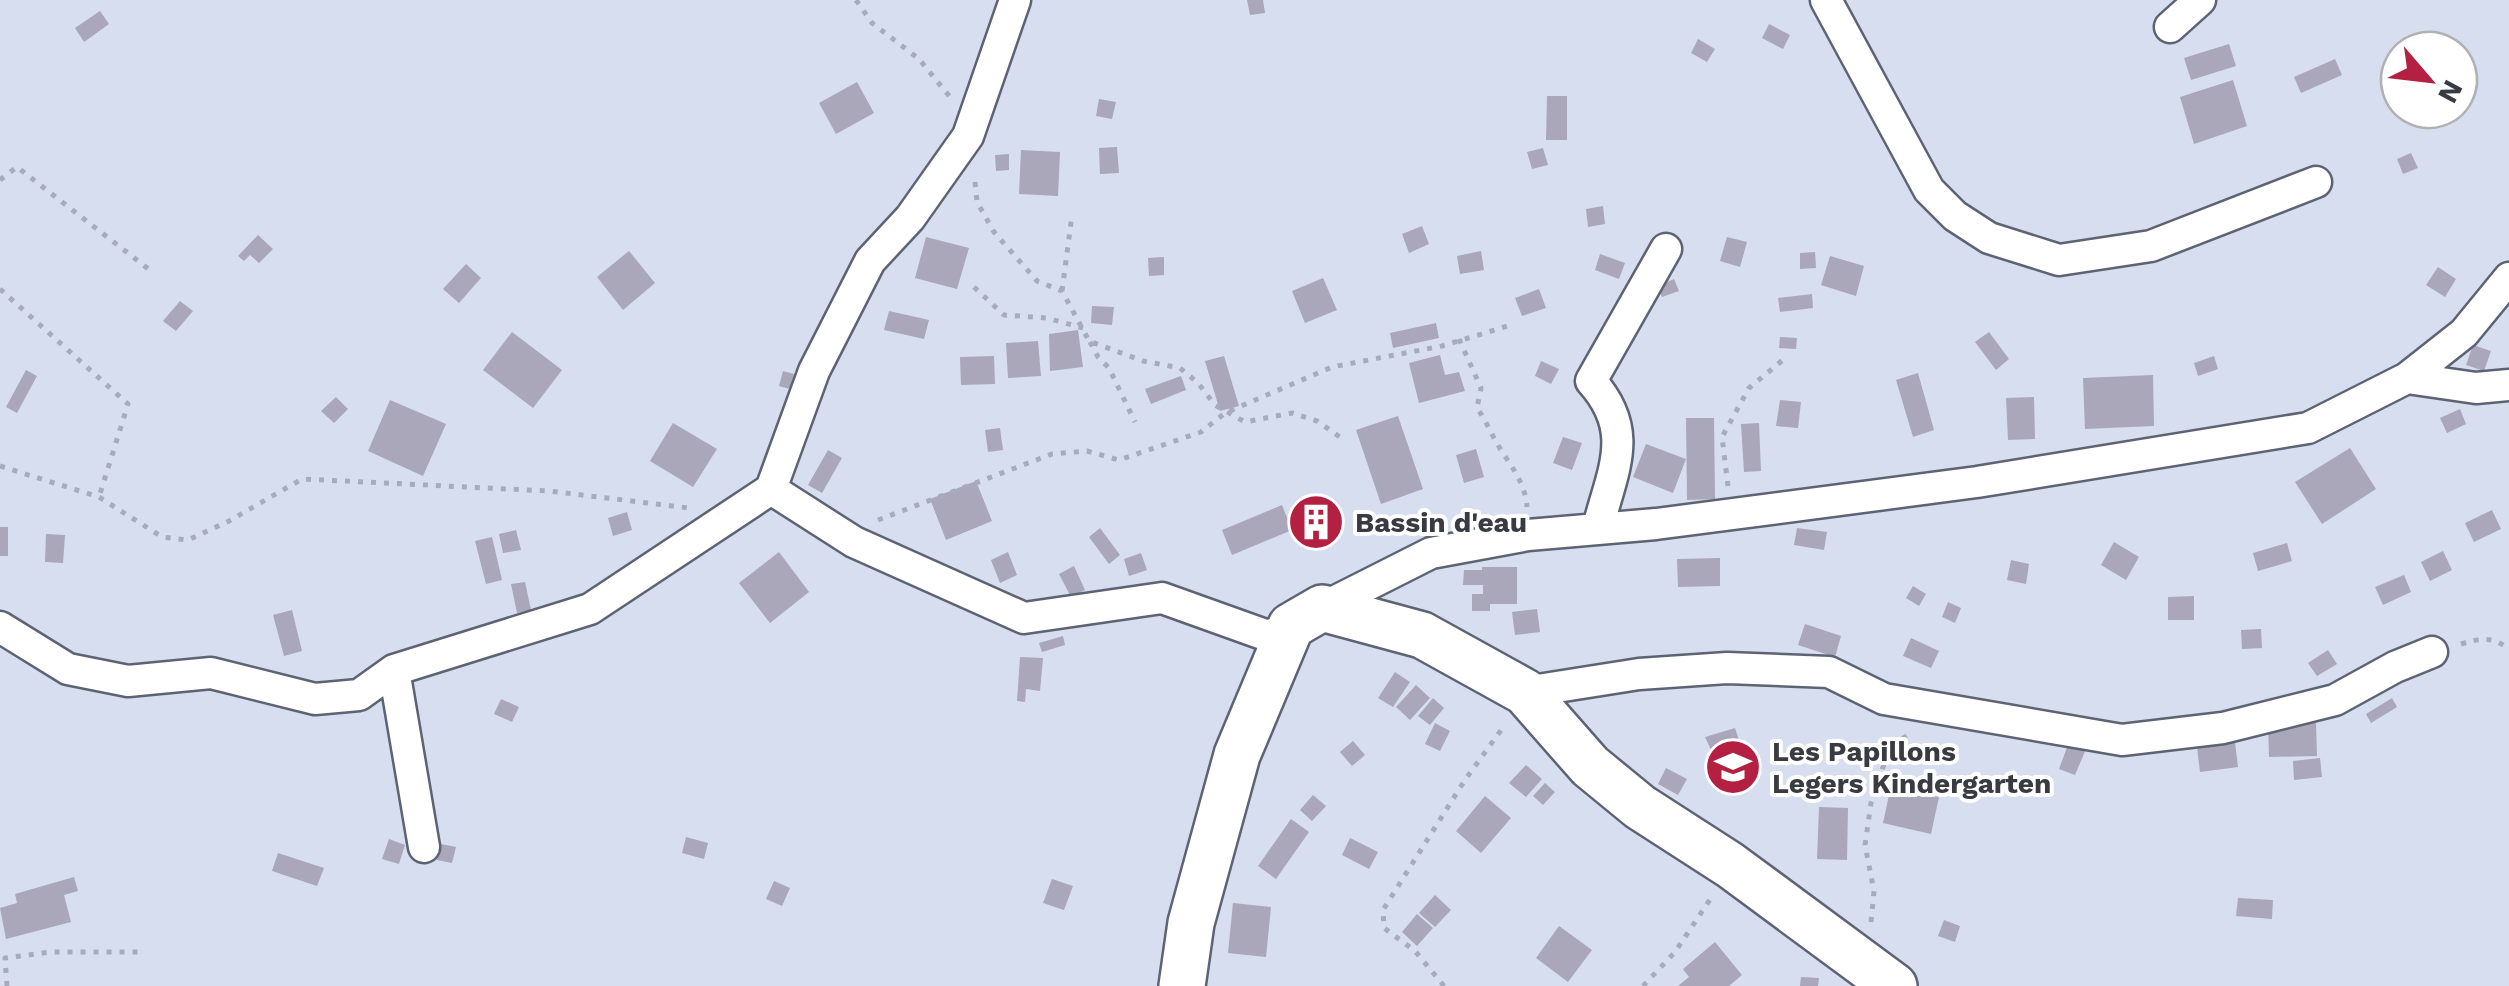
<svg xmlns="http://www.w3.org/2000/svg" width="2509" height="986" viewBox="0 0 2509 986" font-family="'Work Sans',sans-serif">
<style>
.building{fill:#a9a7b9}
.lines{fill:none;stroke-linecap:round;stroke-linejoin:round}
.street-casing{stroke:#5d6373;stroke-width:35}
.secondary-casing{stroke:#5d6373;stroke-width:50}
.path{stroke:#a6acbb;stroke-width:5;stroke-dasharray:5 8;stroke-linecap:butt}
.street{stroke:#fff;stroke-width:30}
.secondary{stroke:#fff;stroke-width:45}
.labels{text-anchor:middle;stroke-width:8;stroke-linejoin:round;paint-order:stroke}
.poi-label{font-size:28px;font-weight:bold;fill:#383b42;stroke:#fff;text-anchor:start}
</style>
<rect width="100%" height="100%" fill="#d7def0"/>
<!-- building -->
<path class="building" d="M1247,0H1263L1265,13L1250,15Z
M100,11L109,24L84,42L75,28Z
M1769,24L1790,35L1783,49L1762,38Z
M1698,39L1715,49L1707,62L1691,53Z
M2229,44L2236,66L2191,80L2184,58Z
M2335,59L2342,75L2301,93L2294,77Z
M2233,80L2247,126L2194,144L2180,97Z
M857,82L874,113L836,134L819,103Z
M1547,96H1567V140H1546Z
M1099,99L1116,102L1112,119L1096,116Z
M1117,147L1119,173L1100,174L1099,148Z
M1543,148L1548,165L1532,169L1527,152Z
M1021,150L1060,152L1058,196L1019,194Z
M2411,153L2418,168L2403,174L2397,159Z
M1009,154V170L996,171L995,155Z
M1603,206L1605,224L1588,227L1586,209Z
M1422,226L1429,244L1409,253L1402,234Z
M258,235L273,249L259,263L250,255L244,261L238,256Z
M926,237L969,248L957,289L915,278Z
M1727,237L1747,242L1740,267L1720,261Z
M629,251L655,283L623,310L597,277Z
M1481,251L1484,270L1460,274L1457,256Z
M1815,252L1816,268L1800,269V253Z
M1600,254L1625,263L1619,279L1595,270Z
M1830,256L1864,266L1856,296L1821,285Z
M1164,257V275L1149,276L1148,258Z
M466,264L481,278L459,303L443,289Z
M2438,267L2456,279L2445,297L2426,285Z
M1323,278L1337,310L1305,323L1292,291Z
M1674,279L1679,291L1662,297L1658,286Z
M1539,289L1546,308L1522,316L1515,298Z
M1812,294L1813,308L1780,312L1778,298Z
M180,301L193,311L176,331L163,321Z
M1092,306L1114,307L1112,325L1091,323Z
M889,311L929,320L924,339L884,330Z
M1436,323L1439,338L1393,348L1390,333Z
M1078,330L1083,367L1050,371L1049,334Z
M512,332L562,370L533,408L483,370Z
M1989,332L2009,359L1996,370L1975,342Z
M1780,337L1797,338L1796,349L1779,348Z
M1038,341L1041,376L1008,378L1006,343Z
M2473,345L2491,351L2484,371L2466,365Z
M1440,355L1445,375L1459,372L1465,391L1419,403L1409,363Z
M994,356L995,384L961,385L960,357Z
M1224,356L1239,406L1220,411L1205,361Z
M2214,356L2218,369L2198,376L2194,363Z
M1541,361L1559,369L1551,384L1535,376Z
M26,370L37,376L17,413L6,407Z
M783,371L794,374L790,389L779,386Z
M1918,373L1934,430L1913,437L1896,380Z
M2153,375L2154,426L2085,429L2083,378Z
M1181,376L1186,390L1151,404L1145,389Z
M336,397L348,409L334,423L321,411Z
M2034,397L2035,439L2008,440L2006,398Z
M390,400L446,424L423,476L368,451Z
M1780,400L1801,402L1798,428L1776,426Z
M2460,409L2466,424L2447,433L2440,418Z
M1398,416L1423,489L1381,504L1356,430Z
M1686,418H1714L1715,499L1687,500Z
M673,423L717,449L693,487L650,461Z
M1759,423L1761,471L1744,472L1741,424Z
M1000,428L1003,450L988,452L985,430Z
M1563,437L1582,443L1572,470L1553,463Z
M1646,444L1686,459L1673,493L1633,477Z
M2350,448L2376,489L2322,524L2295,482Z
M1476,449L1484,477L1464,483L1456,455Z
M828,450L842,458L822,493L808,485Z
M976,481L992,521L946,540L930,499Z
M1282,505L1292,530L1232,555L1222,530Z
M2492,510L2501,529L2474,542L2465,523Z
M627,512L632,530L613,536L608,518Z
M1320,514L1323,528L1312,530L1309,516Z
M0,527H8V556H0Z
M1100,528L1120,555L1109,564L1089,537Z
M1797,528L1827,532L1824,550L1794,545Z
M516,530L521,550L503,553L499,534Z
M46,534L65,535L63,563L45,562Z
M492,537L502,580L486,584L475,541Z
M2114,542L2139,557L2126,580L2101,565Z
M2287,543L2292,561L2258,571L2253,553Z
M2443,551L2452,570L2430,581L2421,562Z
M779,552L809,592L770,623L739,583Z
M1008,552L1017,575L1000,583L991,560Z
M1141,553L1147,570L1129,576L1124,559Z
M1720,558V586L1678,587L1677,559Z
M2011,560L2029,564L2026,584L2007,580Z
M1074,566L1085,590L1071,597L1059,574Z
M1482,567H1517V604H1490V611H1472V594H1483V585H1463L1464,570H1482Z
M2404,575L2411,592L2383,605L2375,587Z
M525,582L531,610L517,613L511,584Z
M1913,586L1926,594L1919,606L1906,598Z
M2194,596V620H2168V597Z
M1948,602L1961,608L1955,623L1942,617Z
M1537,609L1540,632L1515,635L1512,612Z
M292,610L302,651L284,656L273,615Z
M1805,624L1841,636L1835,657L1798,645Z
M2261,629L2262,648L2242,649L2241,630Z
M1063,636L1065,645L1042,652L1039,643Z
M1911,638L1939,651L1931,668L1903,656Z
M2328,650L2337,664L2317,676L2308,663Z
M1020,657L1043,658L1040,691L1026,689L1025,702L1017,701Z
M1395,672L1410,682L1393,707L1378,698Z
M1416,685L1430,698L1410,720L1396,707Z
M1433,698L1444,708L1430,725L1418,716Z
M2392,698L2397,707L2371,723L2366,714Z
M501,699L519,707L512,722L494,714Z
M2316,721L2317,756L2269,757L2268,723Z
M1435,723L1450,731L1440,751L1425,744Z
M1735,728L1741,746L1713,754L1705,737Z
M1353,741L1365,755L1352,766L1340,752Z
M2069,742L2086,749L2075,775L2059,769Z
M2235,742L2238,767L2200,772L2197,747Z
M1741,755L1745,773L1723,778L1718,761Z
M2320,758L2322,777L2294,780L2293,761Z
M1526,765L1542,779L1526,797L1509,783Z
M1666,768L1687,779L1678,795L1658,784Z
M1545,783L1555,792L1543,805L1533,796Z
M1891,786L1939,797L1931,834L1883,823Z
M1313,795L1326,806L1312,821L1300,810Z
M1485,796L1511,818L1481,853L1456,831Z
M1819,807L1848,808L1847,860L1817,859Z
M1291,819L1309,832L1276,879L1258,866Z
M686,837L708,843L704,859L682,853Z
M1350,838L1378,852L1369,869L1342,855Z
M389,839L405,845L399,864L382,859Z
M441,844L456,847L452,863L437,860Z
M278,853L324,868L317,886L272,871Z
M74,877L78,891L64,895L71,922L6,939L0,908L17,903L15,894Z
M1052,879L1073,886L1064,910L1043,903Z
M774,881L790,888L782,906L766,899Z
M1435,895L1451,910L1435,927L1419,913Z
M2238,898L2273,900L2272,919L2236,916Z
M1233,903L1271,907L1266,957L1228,953Z
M1417,914L1433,928L1417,946L1402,932Z
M1944,920L1960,926L1955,942L1938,936Z
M1559,926L1592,950L1568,982L1536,958Z
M1715,942L1742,975L1729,986H1678L1689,977L1683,969Z
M1801,977L1819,978L1818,986H1800Z"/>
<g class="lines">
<!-- street casing -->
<g class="street-casing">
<path id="street" d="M1826,0L1929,190L1955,216L1989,238L2059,260L2151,246L2316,182
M2170,27L2200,0
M2407,378L2476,388L2509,385
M771,489L814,371L870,261L910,218L968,136L1015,0
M1598,527C1613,469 1636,431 1591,381L1666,249
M1322,608L1431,553L1528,535L1656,524L1977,482L2308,428L2407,378L2464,333L2509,278
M0,627L68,669L128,681L211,673L315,699L359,695L394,670L590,609L771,489L854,542L1024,618L1162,598L1268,636L1291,626
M394,670L424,847
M1525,692L1639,674L1727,668L1829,672L1884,699L2122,740L2223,728L2335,700L2395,667L2432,652"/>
</g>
<!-- secondary casing -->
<g class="secondary-casing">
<path id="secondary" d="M1182,986L1191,923L1237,755L1291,626L1322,608L1422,635L1525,692L1590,766L1640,807L1730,865L1894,986"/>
</g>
<!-- path -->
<path class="path" d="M856,0L872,23L919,59L950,97
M0,180L17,167L151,271
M975,182L977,202L994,232L1037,281L1062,291L1089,341L1143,361L1180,368L1198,383L1215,405L1245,422L1292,413L1317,421L1344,440
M974,287L1004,315L1047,318L1083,328
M0,289L128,404L99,497
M1062,291L1072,215
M1459,339L1481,388L1477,408C1487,422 1492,436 1501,450C1513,469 1525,483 1527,507
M1090,342L1098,357L1109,368L1135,422
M0,466L99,497L162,537L188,540L229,521L302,479L549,491L689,508
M1728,486L1722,437L1749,388L1784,359
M878,520L1052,454L1087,451L1119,460L1201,432L1225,413L1332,367L1442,346L1511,325
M2461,644C2481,638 2492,636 2509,649
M1871,922L1874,891L1865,845L1871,803L1890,746L1910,734
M7,986L5,958L51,952H143
M1444,986L1415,951L1384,928L1383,910L1465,780L1504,726
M1643,986L1675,952L1711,898"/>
<!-- street -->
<use href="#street" class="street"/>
<!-- secondary -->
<use href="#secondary" class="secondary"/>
</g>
<!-- icons -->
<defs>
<g id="building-disc" transform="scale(2.875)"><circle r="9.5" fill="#b32041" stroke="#fff"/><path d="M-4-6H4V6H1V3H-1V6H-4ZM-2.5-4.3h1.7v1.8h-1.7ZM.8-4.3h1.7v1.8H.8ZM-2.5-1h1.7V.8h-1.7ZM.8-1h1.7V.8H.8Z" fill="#fff"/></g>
<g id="school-disc" transform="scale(2.875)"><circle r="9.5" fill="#b32041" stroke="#fff"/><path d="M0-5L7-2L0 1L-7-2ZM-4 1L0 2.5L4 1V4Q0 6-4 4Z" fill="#fff"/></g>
</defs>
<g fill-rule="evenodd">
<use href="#building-disc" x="1316" y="522"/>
<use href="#school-disc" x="1733" y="767"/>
</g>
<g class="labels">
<!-- poi labels -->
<g class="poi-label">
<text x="1355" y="532">Bassin d'eau</text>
<text x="1772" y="761">Les Papillons<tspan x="1772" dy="32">Legers Kindergarten</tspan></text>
</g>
</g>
<!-- north arrow -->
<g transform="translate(2429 80) rotate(118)"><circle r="48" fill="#ffffff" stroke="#afb1b3" stroke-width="2.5"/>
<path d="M0-8L18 38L0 25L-18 38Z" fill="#b32041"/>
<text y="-15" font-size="28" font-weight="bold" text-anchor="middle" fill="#383b42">N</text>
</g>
</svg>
